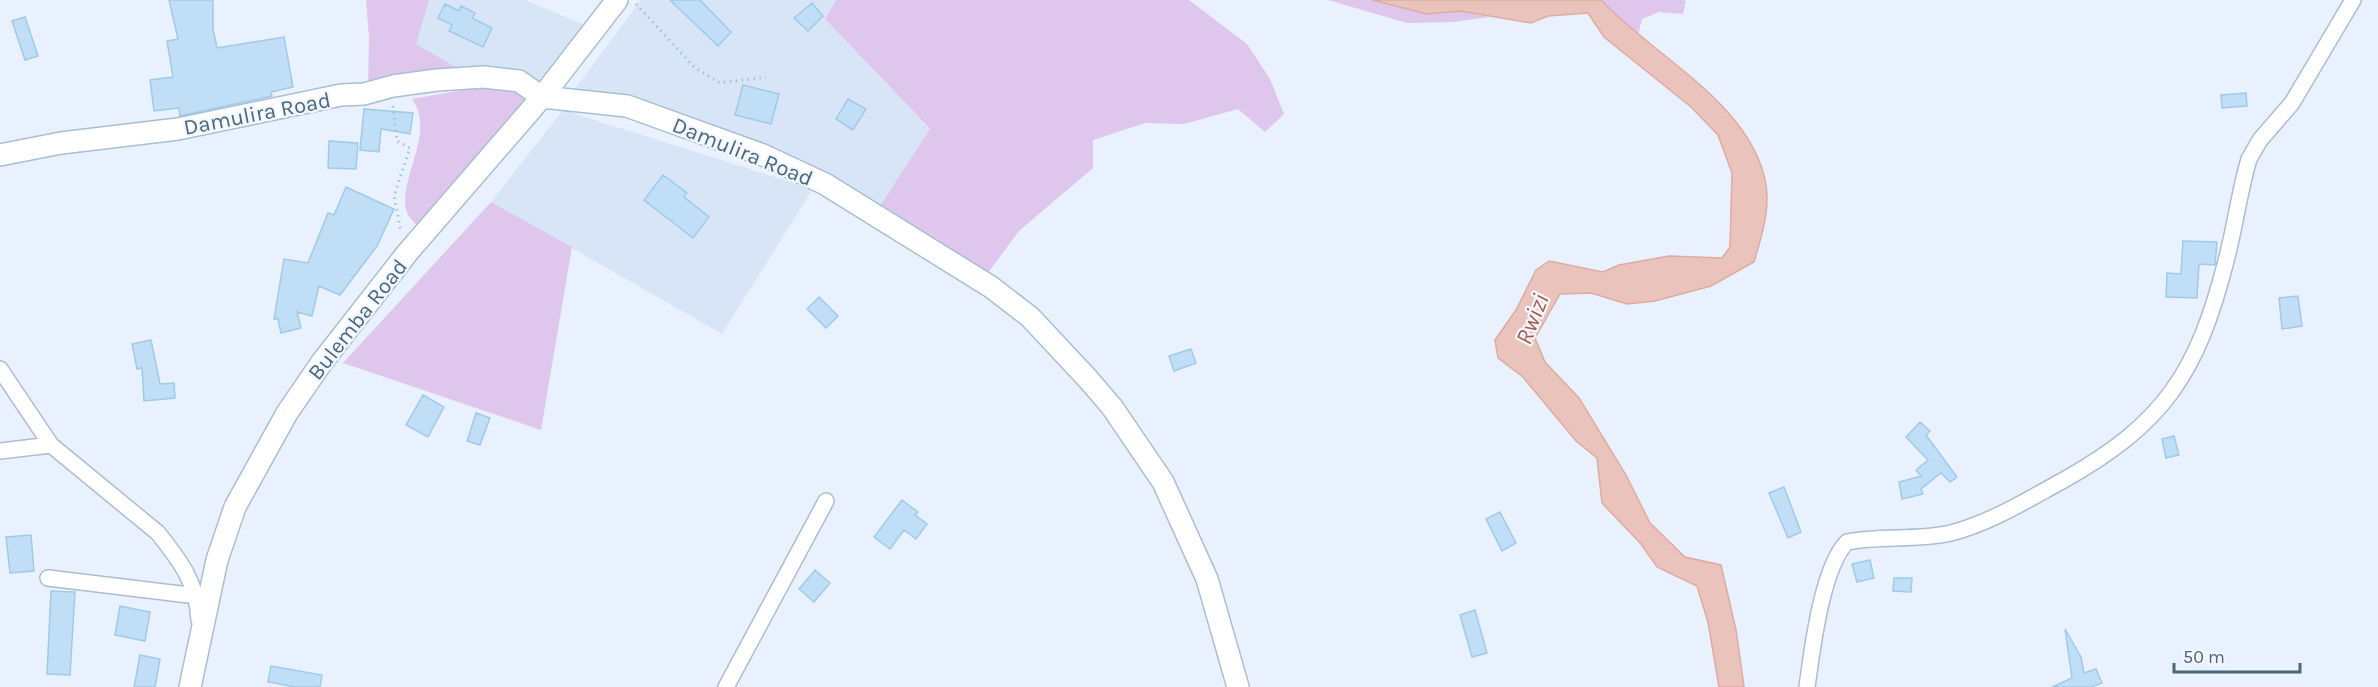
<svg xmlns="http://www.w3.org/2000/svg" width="2378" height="687" viewBox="0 0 2378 687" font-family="Karla,sans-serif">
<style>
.residential{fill:#d8e5f6}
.green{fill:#dfc6ed}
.water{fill:#eac4bc;stroke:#dcaca1;stroke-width:1.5}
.building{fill:#c0def5;stroke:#9fcae9;stroke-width:1.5}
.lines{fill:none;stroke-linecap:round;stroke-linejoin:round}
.street-casing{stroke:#abbecf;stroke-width:18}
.secondary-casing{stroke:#a8bfd2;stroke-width:24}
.path{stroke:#a2c3db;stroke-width:3;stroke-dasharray:1.5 4.5;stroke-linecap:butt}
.street{stroke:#fff;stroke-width:15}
.secondary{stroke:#fff;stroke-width:21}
.labels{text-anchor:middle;stroke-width:4.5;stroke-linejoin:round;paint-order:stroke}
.street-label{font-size:22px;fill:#4a687b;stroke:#f2f6ff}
.water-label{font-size:24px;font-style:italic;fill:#a65d4b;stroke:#f2f6ff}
</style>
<rect width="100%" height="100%" fill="#eaf1fe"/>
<!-- residential -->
<path class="residential" d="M429,0H525L590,27L543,83L466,73L415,44Z
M641,0H836L825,19L930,130L876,212L810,171L574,90Z
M563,110L794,183L811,192L722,334L491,202Z"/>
<!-- green -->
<path class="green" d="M366,0H429L416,44L466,73L368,88L369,38Z
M836,0H1189L1247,44L1270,79L1284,114L1265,132L1238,109L1184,124L1145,123L1093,140V168L1019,231L985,277L876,212L930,129L825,19Z
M1328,0H1372L1427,14L1460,11L1489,17L1454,22L1407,23Z
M1601,0H1684L1686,1L1683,14L1659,12L1642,19L1638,35Z
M474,88L512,91L535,100L427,234C421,228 410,220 407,213C396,182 437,133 412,99Z
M491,202L572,247L541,430L343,363Z"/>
<!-- water -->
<path class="water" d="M1372,0H1601C1653,56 1753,104 1766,185C1770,210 1761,239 1754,262L1711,286L1655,301L1627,304L1591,293L1560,294L1535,338L1545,362L1579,398L1626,475L1650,523L1685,557L1721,565L1736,630L1744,687H1719L1708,622L1697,586L1657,567L1641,544L1602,503L1597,458L1576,441L1523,377L1498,358L1495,340L1516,310L1536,270L1549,261L1603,272L1619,265L1669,256L1722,258L1730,247L1732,173L1718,135L1691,107L1604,37L1588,13L1548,16L1531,23L1460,11L1427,14Z"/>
<!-- building -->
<path class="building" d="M169,0H213V29L217,48L284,37L293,87L271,92L272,96L180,116L179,108L154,111L150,80L173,77L167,41L178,39Z
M670,0H700L731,32L718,46Z
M812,3L823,16L808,31L794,18Z
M445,4L459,11L461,6L475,13L472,18L492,28L483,47L449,31L452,25L438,18Z
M25,17L38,56L25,60L12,21Z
M743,85L779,94L771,124L735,115Z
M2246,93L2247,106L2222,108L2221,95Z
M848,99L866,109L853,130L836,119Z
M364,109L413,113L410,134L381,129L379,152L360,150Z
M329,141L358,143L356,169L328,168Z
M663,175L687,193L684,197L709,217L693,238L644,200Z
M346,187L394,209L377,246L340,295L319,286L312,316L297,312L301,328L281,333L278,319H274L284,259L308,263L328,213L334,215Z
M2183,241L2217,242L2215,265L2199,264L2197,298L2166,297L2167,273L2181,274Z
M2298,296L2302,326L2282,329L2279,298Z
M819,297L838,316L826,328L807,309Z
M151,340L160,384L174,383L175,398L144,401L142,368L137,369L132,344Z
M1191,349L1196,363L1174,371L1169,356Z
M423,395L444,407L428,437L406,425Z
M476,413L490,418L480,445L467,441Z
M1920,422L1930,431L1926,435L1957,477L1950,482L1941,473L1921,489L1923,494L1902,499L1899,482L1921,476L1916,470L1928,460L1906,437Z
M2174,436L2179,455L2166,458L2162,439Z
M1784,487L1801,532L1788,538L1769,493Z
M902,500L918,512L915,515L927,524L916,539L904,530L890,549L874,537Z
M1500,512L1516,543L1502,551L1486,519Z
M31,535L34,571L10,573L6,537Z
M1870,560L1874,578L1857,582L1852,564Z
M815,570L830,583L814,602L799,589Z
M1894,578H1912L1911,592L1893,591Z
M51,591L75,592L70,675L47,674Z
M120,606L150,612L145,641L115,635Z
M1475,610L1487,653L1472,657L1460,615Z
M2065,629L2081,657L2084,673L2096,669L2102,683L2091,687H2052L2072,678Z
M140,655L160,659L155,687H134Z
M271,666L322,675L320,687H296L268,682Z"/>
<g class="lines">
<!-- street casing -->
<g class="street-casing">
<path id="street" d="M0,369L51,445L158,533C181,562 197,583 199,620
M0,451L51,445
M48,578L197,596
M726,687L826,501
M1807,687C1812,650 1822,567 1847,542C1881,535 1916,541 1951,533C1990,523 2027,500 2062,481C2164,424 2197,374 2226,261C2235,227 2239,193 2249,159L2260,140L2292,103L2353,0"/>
</g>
<!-- secondary casing -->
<g class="secondary-casing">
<path id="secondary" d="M0,155L61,143L178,129L341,95L364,94L393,86L437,80L484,77L519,81L542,97L627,106L763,155L825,184L991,287L1030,317L1088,379L1112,407L1163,482L1207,579L1238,687
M190,687L217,560L235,507L287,413L322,362L408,252L542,97L617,0"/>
</g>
<!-- path -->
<path class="path" d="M636,4L695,68L720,83L766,77
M393,106L397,141L410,148L394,196L401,232"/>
<!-- street -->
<use href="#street" class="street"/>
<!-- secondary -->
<use href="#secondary" class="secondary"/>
</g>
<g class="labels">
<!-- street labels -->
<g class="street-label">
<text transform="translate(257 113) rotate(-11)" y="8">Damulira Road</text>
<text transform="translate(743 151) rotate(22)" y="8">Damulira Road</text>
<text transform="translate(357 319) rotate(-52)" y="8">Bulemba Road</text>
</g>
<!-- water labels -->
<g class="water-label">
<text transform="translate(1532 319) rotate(-68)" y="8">Rwizi</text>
</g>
</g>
<!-- scale -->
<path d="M2174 663v9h126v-9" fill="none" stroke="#4a687b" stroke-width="3"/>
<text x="2183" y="663" font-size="18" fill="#4a687b" stroke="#f2f6ff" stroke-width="4.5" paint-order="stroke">50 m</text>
</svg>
